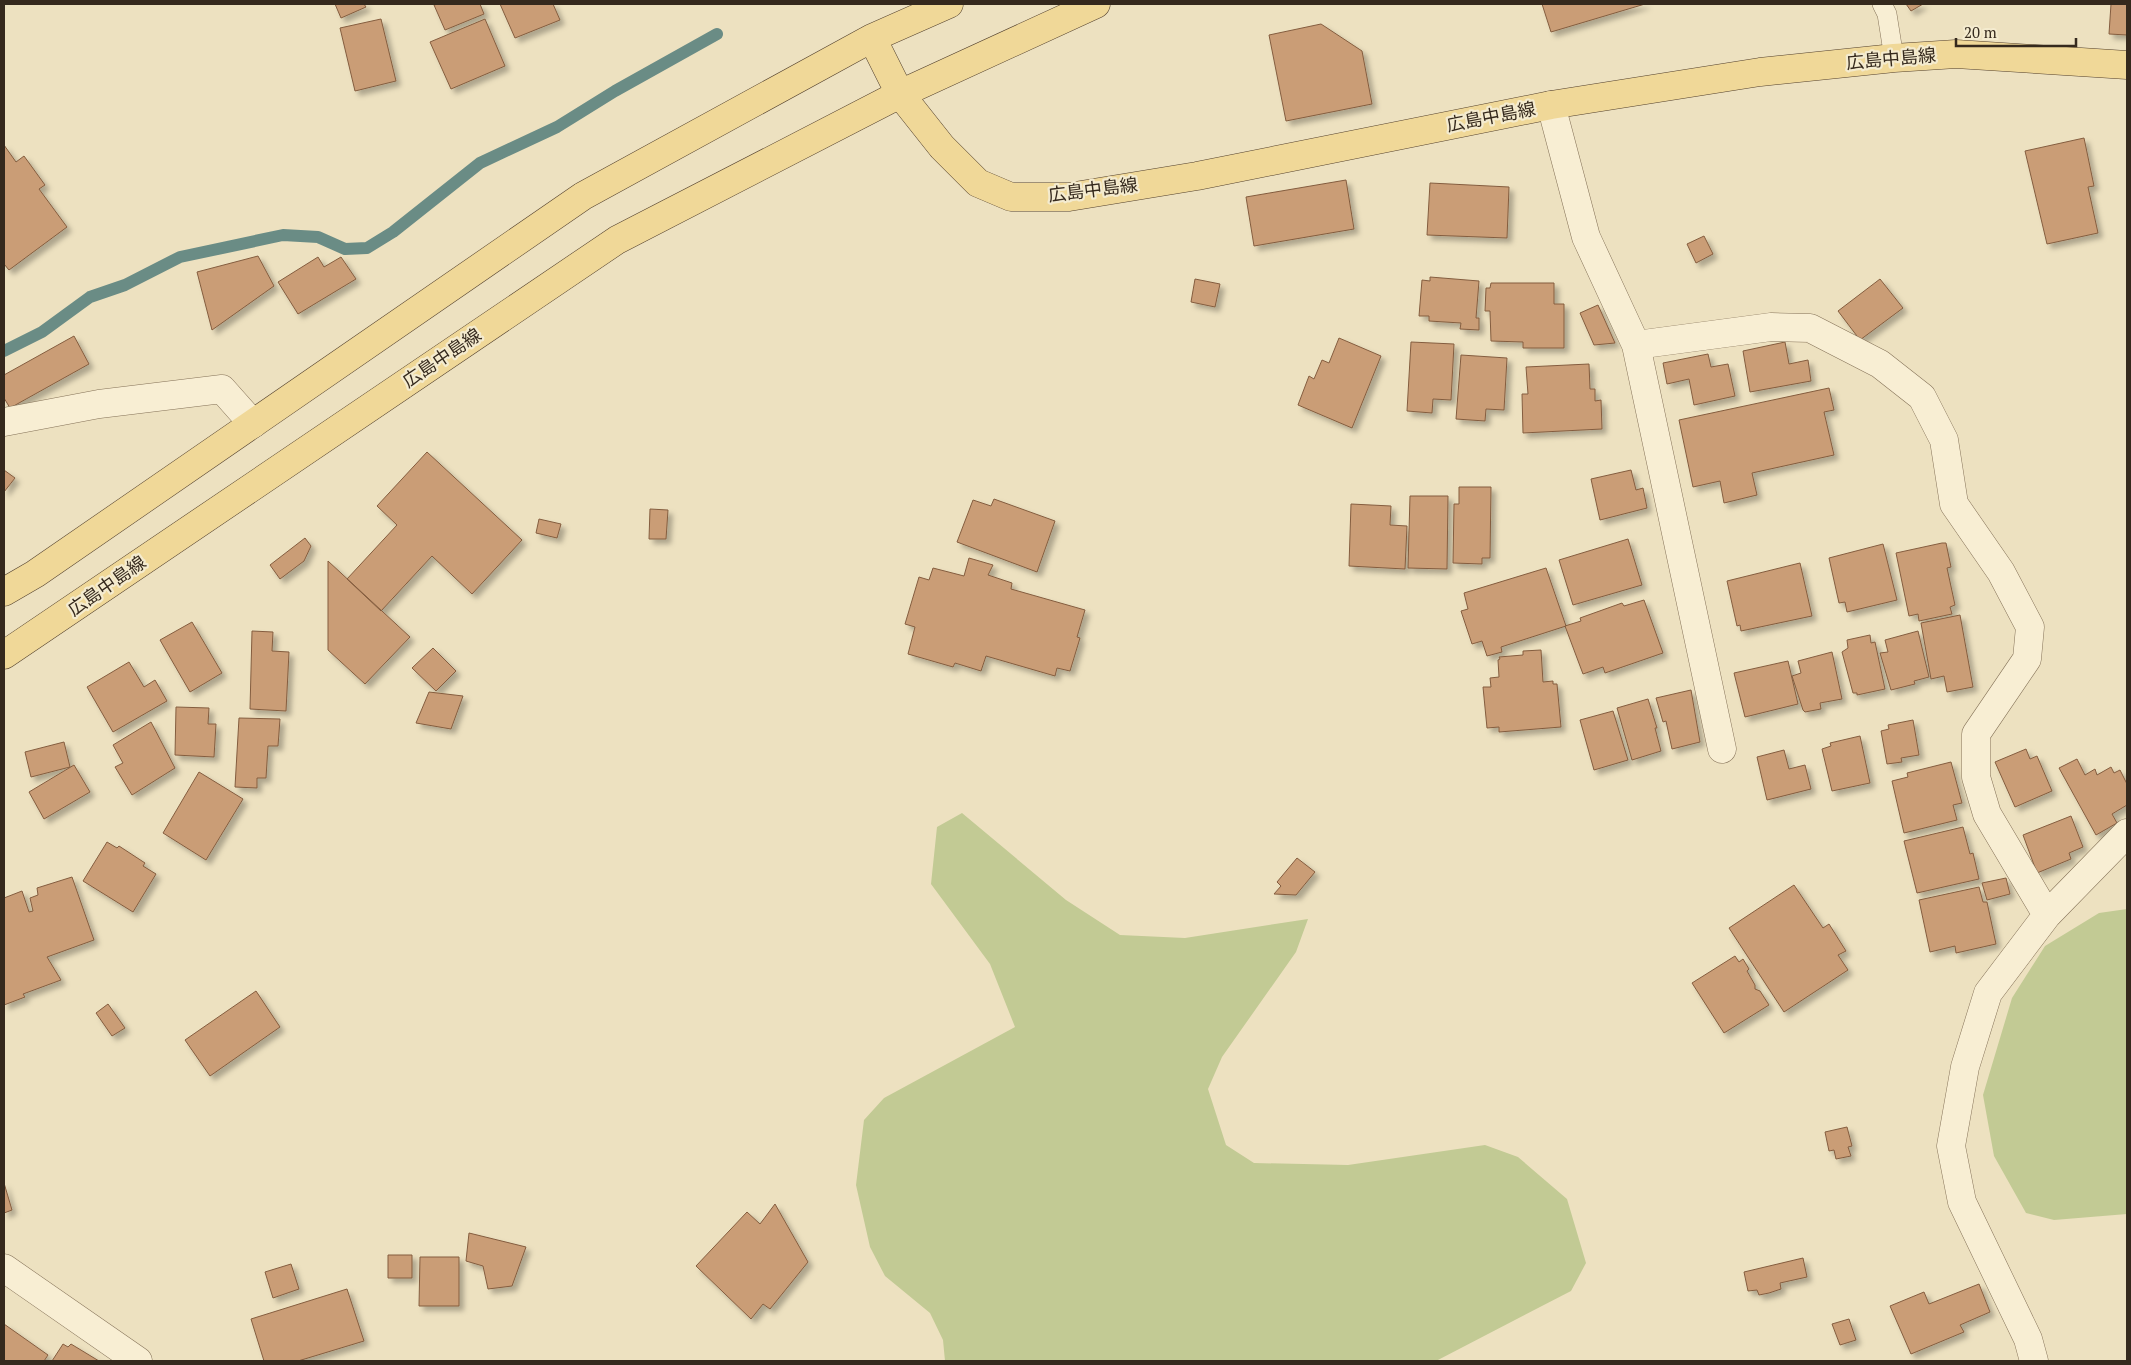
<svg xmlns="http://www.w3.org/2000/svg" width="2131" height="1365" viewBox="0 0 2131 1365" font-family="'PT Serif','Noto Sans JP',serif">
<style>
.green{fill:#c2ca94}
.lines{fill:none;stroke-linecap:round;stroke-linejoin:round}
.stream{stroke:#6a8c85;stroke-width:12}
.building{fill:#ca9d76;stroke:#845d3f;filter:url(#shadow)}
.lane-casing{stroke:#857258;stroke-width:20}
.street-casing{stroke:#857258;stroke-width:29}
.primary-casing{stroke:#53402d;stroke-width:29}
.lane{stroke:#f8eed3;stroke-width:19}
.street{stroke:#f8eed3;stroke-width:28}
.primary{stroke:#f0d898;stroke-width:28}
.labels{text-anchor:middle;stroke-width:4.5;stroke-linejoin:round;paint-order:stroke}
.street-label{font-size:18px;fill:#35291d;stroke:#f4ebcf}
</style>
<defs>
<filter id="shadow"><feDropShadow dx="4.5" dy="4.5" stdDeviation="2.5" flood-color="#0004"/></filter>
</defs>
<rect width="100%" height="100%" fill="#ede1c0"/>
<!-- green -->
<path class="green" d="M962,813L1066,900L1120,935L1185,938L1308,919L1296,952L1222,1057L1208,1089L1226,1145L1254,1163L1348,1165L1485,1145L1518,1157L1567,1199L1586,1263L1571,1291L1436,1361H945L943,1340L930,1313L885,1276L870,1247L856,1185L864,1120L884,1098L1015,1027L990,964L931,884L937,827Z
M2127,909V1214L2054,1220L2026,1213L1994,1156L1983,1095L2012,998L2045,946L2099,913Z"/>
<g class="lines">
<!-- stream -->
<path class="stream" d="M4,351L42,332L90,297L125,285L180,257L283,235L318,237L345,249L367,248L393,232L480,163L557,127L615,91L717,34"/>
</g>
<!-- building -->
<path class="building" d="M335,4H364L366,7L341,18Z
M438,4H480L484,14L445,30L434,5Z
M500,4H553L560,20L515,38Z
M1542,4H1645L1551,32Z
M1906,4H1923L1911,11Z
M2111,4H2127V35L2109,34Z
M381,19L396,81L355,91L340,28Z
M485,19L505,66L451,89L430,42Z
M1321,24L1362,51L1372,104L1286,121L1269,35Z
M2084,138L2094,186L2088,187L2098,233L2047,244L2025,151Z
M4,145L16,162L24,156L45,185L39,189L67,227L9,270L4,264Z
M1346,180L1354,229L1254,246L1246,197Z
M1430,183L1509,187L1507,238L1427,235Z
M1704,236L1713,254L1696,263L1687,244Z
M258,256L274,286L212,330L197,272Z
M318,257L324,267L341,257L356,279L298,314L278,282Z
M1430,277L1479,281L1476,318H1479V330L1460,329L1461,323L1429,321V316H1419L1422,280L1430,281Z
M1195,279L1220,284L1215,307L1191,302Z
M1880,279L1903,308L1860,340L1838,311Z
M1491,283H1554V304H1564V348H1523V342L1491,341L1490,311H1485L1486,288H1490Z
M1598,305L1615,343L1594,345L1580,313Z
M74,336L89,364L10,408L4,398V375Z
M1339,338L1381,356L1352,428L1298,405L1309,376L1314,379L1322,360L1329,363Z
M1411,342L1454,344L1451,400L1433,399L1432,413L1407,411Z
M1785,342L1789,364L1808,360L1811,381L1750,392L1743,351Z
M1708,354L1711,367L1728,364L1735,396L1694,405L1689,379L1667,384L1663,363Z
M1461,355L1507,358L1504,410L1486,409L1485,421L1456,419Z
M1589,364L1590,389H1595V401L1601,400L1602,429L1523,433L1522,394H1528L1526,367Z
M1829,388L1834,410L1824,412L1834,455L1752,473L1757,495L1724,503L1720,481L1693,487L1679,420Z
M427,452L522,540L472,594L432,556L381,611L347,579L397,525L377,506Z
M4,470L15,478L4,492Z
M1631,470L1636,490L1643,488L1647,508L1600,520L1591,479Z
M1459,487H1491L1490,558H1482V564L1453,563L1454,504H1459Z
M1410,496H1448L1447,569L1408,568Z
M994,499L1055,521L1037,572L957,542L973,500L991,506Z
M1351,504L1391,506L1390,525L1407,526L1405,569L1349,566Z
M650,509L668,510L666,539H649Z
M539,519L561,524L557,538L536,533Z
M305,538L311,546L304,561L280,579L270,565Z
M1628,539L1642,585L1573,605L1559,560Z
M1942,543H1946L1951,567L1947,568L1955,605L1950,607L1952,614L1919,621L1918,614L1909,616L1896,553Z
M1883,544L1897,600L1847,612L1845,602L1839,603L1829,558Z
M969,558L993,565L988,575L1012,583L1011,589L1085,610L1077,637L1080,638L1070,671L1057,668L1055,676L986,656L981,671L955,663L953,667L908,654L915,627L905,624L919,577L929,580L933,568L964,576Z
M328,561L410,637L365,684L328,650Z
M1800,563L1812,616L1741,631L1740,625L1737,626L1727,581Z
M1546,568L1566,626L1501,647L1502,652L1487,656L1482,641L1472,644L1461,611L1468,609L1464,593Z
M1644,600L1663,653L1605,673L1603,667L1583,674L1565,626L1581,621L1580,618L1622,603L1624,606Z
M1960,615L1973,687L1947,692L1944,676L1931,679L1921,623Z
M192,622L222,673L190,692L160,640Z
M252,631L273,632L272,651L289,652L286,711L250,709Z
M1918,631L1929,677L1914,681L1915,684L1891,690L1880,653L1888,652L1885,640Z
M1870,635L1871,643L1875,642L1885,689L1857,695V693H1853L1842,652L1848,648L1847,640Z
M433,648L456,671L436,691L412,668Z
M1541,650L1543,682L1553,681V684H1557L1561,727L1499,732V727L1487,728L1483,687H1491L1490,678L1499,677L1498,660L1500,659L1499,657L1523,655V651Z
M1832,652L1842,699L1820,703L1821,709L1805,712L1803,710L1792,676L1801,673L1798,661Z
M1788,661L1798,704L1745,717L1734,673Z
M129,662L144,687L155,680L167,701L113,732L87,687Z
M1691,690L1700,742L1672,749L1666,721L1663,722L1656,698Z
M429,692L463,696L451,729L416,723Z
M1648,699L1657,728H1655L1661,751L1632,760L1617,708Z
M176,707L209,708L208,724H216L214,757L175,755Z
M1613,711L1628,760L1594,770L1580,720Z
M239,718L280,719L278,746H268L266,778H257V788L235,787Z
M1913,720L1919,755L1901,758L1902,762L1887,764L1881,731L1889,729L1888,725Z
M151,722L175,768L132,795L115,767L123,763L113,745Z
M1860,736L1870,783L1832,791L1822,749L1831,746L1830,743Z
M64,742L70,767L31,777L25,752Z
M2026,749L2030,759L2037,756L2052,791L2015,807L1995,762Z
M1784,750L1789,769L1805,765L1811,789L1767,800L1757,757Z
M2077,759L2085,775L2095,769L2097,775L2111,767L2114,773L2120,770L2127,784V805L2112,814L2117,823L2096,835L2059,768Z
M1951,762L1962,803L1953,805L1957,820L1904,833L1892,781L1908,777L1907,773Z
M74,765L90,792L44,819L29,792Z
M199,772L243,799L206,860L163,833Z
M2071,816L2083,847L2069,853L2071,859L2037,873L2023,835Z
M1963,827L1970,854L1973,853L1979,879L1917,893L1904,841Z
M107,842L117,848L119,846L145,863L143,866L156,874L133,912L83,881Z
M1297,858L1315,872L1296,895L1274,894L1281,886L1277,882Z
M72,877L94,940L47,957L61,980L23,994L25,997L4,1005V898L22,891L29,912L33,911L30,898L38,895L37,888Z
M2006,878L2010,894L1987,900L1982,883Z
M1794,885L1823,928L1829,924L1846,951L1838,955L1848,970L1784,1012L1729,928Z
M1979,887L1983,902H1987L1996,944L1956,953L1955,946L1930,952L1919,900Z
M1735,956L1739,962L1743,959L1749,969L1747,971L1755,985V989L1760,991L1769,1005L1724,1033L1692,983Z
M256,991L280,1027L210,1076L185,1040Z
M108,1004L125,1028L112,1036L96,1013Z
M1847,1127L1852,1146L1848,1147L1851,1156L1836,1159L1834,1150L1829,1151L1825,1132Z
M4,1183L12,1210L4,1213Z
M775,1204L808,1262L770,1309L763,1304L751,1319L696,1266L747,1212L760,1224Z
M469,1233L526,1247L512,1286L488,1289L483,1266L466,1261Z
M388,1255H412V1278H388Z
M420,1257H459V1306H419Z
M1803,1258L1807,1277L1780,1283L1781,1289L1769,1293L1759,1295L1757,1290L1748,1291L1744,1272Z
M291,1264L299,1289L273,1298L265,1272Z
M1979,1284L1990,1312L1960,1325L1964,1332L1911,1354L1890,1306L1924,1292L1929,1304Z
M347,1289L364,1341L298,1361H264L251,1319Z
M1849,1319L1856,1340L1840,1345L1832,1324Z
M4,1324L48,1355L44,1361H4Z
M63,1344L68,1347L71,1344L99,1361H52Z"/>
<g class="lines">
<!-- lane casing -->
<g class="lane-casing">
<path id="lane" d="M1882,4L1887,14L1894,58"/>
</g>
<!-- street casing -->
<g class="street-casing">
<path id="street" d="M1551,105L1586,237L1636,345L1722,749
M1636,345L1771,327L1810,328L1880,364L1922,397L1944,440L1954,504L2001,572L2030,627L2027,659L1976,734V777L1987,814L2047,915
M4,422L99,404L222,389L253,424
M4,1268L138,1361
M2034,1361L2028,1339L1962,1202L1951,1146L1965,1067L1988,993L2047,915L2127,833"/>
</g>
<!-- primary casing -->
<g class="primary-casing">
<path id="primary" d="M872,38L900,94L942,147L978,183L1011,197H1069L1197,176L1551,105L1760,72L1894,58L1956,54L2127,65
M4,592L35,574L583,196L872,38L949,4
M4,655L617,240L900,94L1096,4"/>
</g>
<!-- lane -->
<use href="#lane" class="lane"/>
<!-- street -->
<use href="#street" class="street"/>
<!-- primary -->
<use href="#primary" class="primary"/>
</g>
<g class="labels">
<!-- street labels -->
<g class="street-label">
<text transform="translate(1891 59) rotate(-5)" y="6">広島中島線</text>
<text transform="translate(1491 117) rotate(-11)" y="6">広島中島線</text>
<text transform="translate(1093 190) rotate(-7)" y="6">広島中島線</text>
<text transform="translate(442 358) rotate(-34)" y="6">広島中島線</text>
<text transform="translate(107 586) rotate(-35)" y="6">広島中島線</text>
</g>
</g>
<!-- border -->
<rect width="2131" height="1365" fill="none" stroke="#35291d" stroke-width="10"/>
<!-- scale -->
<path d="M1956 38v8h120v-8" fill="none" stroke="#35291d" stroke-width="2.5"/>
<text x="1964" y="38" font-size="15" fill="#35291d" stroke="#f4ebcf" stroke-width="4" paint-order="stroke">20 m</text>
</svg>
